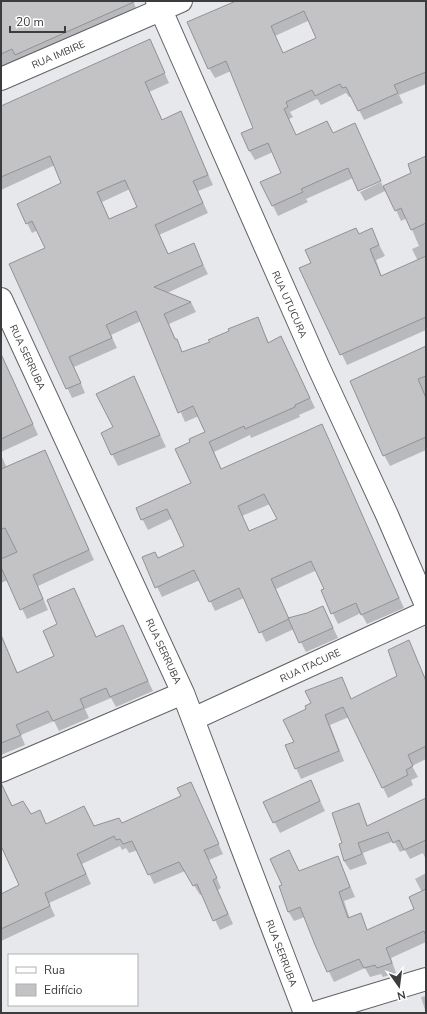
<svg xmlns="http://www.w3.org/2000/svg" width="427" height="1014" viewBox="0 0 427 1014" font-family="'Nunito Sans',sans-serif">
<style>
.shadow{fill:#0003;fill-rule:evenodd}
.building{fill:#c3c3c6;stroke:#919295;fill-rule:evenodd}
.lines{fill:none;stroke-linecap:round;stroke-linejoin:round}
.minor-casing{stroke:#626265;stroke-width:24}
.minor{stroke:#fff;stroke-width:22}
.labels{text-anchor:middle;stroke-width:4;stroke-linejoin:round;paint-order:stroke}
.street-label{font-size:10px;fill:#3b3c3d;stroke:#fff}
</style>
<rect width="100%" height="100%" fill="#e7e8eb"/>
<!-- shadow -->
<path class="shadow" d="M1,1H133L139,15L1,69Z
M238,1H421L426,14V84L399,95L403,103L364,120L352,96L349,97L346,93L321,105L317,99L290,112L293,117L289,119L296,136L333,134L354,124L379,176L353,178L306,199L308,202L278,216L262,183L282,173L273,152L255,160L249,150L255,128L231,71L215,78L209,68ZM310,20L318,38L283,54L275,36Z
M150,40L169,83L149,92L162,121L181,113L213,185L198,191L208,213L159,235L169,255L193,244L208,274L167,293L191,302L196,312L169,324L176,340L183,353L211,343L257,318L269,343L286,347L315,408L299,415L300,417L251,438L250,435L214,452L222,470L321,425L404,608L367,624L361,613L338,624L322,591L326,589L317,570L276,589L289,619L328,617L338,638L306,652L294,629L266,642L244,598L215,611L200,580L162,597L143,558L158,559L185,546L173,518L148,530L137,509L192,483V443L206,433L199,416L185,422L141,321L111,335L117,348L74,367L85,393L72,398L10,265L46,249L38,230L32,233L27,223L63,184L55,165L1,190V108ZM130,189L138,207L110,220L102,202ZM270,504L278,520L250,532L242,516Z
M426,157V330L347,365L301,268L312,264L371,229L385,256L376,260L382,277L418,261L412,249L419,246L407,218L401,221L387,190L365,201L360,192L381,182L383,187H386L412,173Z
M426,347V450L390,466L384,455Z
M1,361L12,377L38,435L1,452Z
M133,378L166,447L118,466L102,434L115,428Z
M45,451L94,560L38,586L48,610L27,619L8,580L1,583V455L7,468Z
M79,599L97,638L122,626L153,691L116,707L111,698L85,709L89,718L59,731L54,721L21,735L25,745L1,755V651L6,649L18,673L55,656L59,625Z
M408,642L426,680V759L412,766L418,777L411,780L413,785L388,798L349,717L330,725L344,761L301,779L286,746L295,742L308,709L313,704L307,692L341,678L352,700L398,677Z
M311,781L325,811L280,833L265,803Z
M191,783L223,854L209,860L221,888L218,890L233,924L220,930L202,894L200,895L185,871L154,884L138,850L129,853L126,848L122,850L120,846L82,864L91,884L49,903L55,916L1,941V895L20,886L1,845V802L8,798L13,807L31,815L40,812L47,825L94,827L122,824L182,796Z
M426,799V860L423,853L410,859L405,850L400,852L394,841L363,853L367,864L350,870L344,861L343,844L358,805L368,826Z
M289,851L300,872L338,857L355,897L344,901L350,919L360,915L368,931L415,910L422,892L415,879L426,873V942L391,958L396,973L383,977L381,974L370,977L365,968L334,982L316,945L305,917L294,921L288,911L283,885Z
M426,996V1013L421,997Z"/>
<!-- building -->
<path class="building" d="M1,1H136L15,55L12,49L1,54Z
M236,1H426V72L394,85L398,93L358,111L346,87L342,88L340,84L315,96L312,90L286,102L288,107L284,109L296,135L327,121L333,133L355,123L381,181L358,191L348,168L301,189L303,192L272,206L260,182L281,173L268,143L249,151L241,133L253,128L226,61L208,69L187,22ZM304,11L316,38L283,53L271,26Z
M150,39L165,73L145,82L162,120L181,111L208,175L193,181L203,203L155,225L168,254L194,243L203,265L154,287L191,302L164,314L175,339H177L182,352L210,342L208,340L229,331L228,329L258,317L268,343L281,336L310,398L295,405V407L245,429L244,426L209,442L221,469L322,424L399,598L361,615L356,603L331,614L321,590L324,589L311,561L271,579L289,619L259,633L239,588L209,602L194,570L155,588L142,557L155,552L158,558L184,546L167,509L141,520L136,508L191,483L175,449L190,442L189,439L205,432L193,406L178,413L136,311L106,325L112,338L69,357L81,383L66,389L9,264L45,248L32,221L26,224L17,204L61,183L50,156L1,177V106ZM125,180L137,207L109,219L97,192ZM264,494L277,519L249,531L238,506Z
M426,156V223L411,230L401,208L395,211L383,186L411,173L408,164Z
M356,228L359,234L372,228L379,245L370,249L381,276L426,256V317L340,355L299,268L311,263L305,250Z
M426,346V376L418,379L426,398V437L383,456L350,381Z
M1,354L33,424L1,439Z
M134,376L160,435L111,455L101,433L113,427L96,394Z
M45,450L89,550L33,575L43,599L20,610L1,567V559L17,552L5,528L1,529V469Z
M74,588L96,637L123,625L148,681L110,697L106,688L80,699L84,708L53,721L48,711L16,725L21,735L1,743V635L17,673L54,656L43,631L57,624L47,600Z
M323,606L333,628L299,643L288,618L307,613Z
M409,640L426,681V746L408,755L413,766L406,770L408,775L382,788L343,707L325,715L339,751L295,769L285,745L294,742L283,720L306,709L305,706L311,703L305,691L342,677L351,699L397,676L388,650Z
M311,780L320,801L273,823L263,802Z
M191,782L219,844L204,850L217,878L213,880L228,914L213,921L197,884L193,886L179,862L148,875L132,841L123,844L120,839L116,840L114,836L77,854L86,874L45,893L50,906L1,929V894L19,885L1,846V783L12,806L23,801L31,814L40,810L46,824L84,806L94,826L119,818L122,823L181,796L177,788Z
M426,798V840L404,850L399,840L393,843L388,832L358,843L362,854L344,861L339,844L342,843L332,813L359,803L367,826Z
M289,850L299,871L338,856L350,887L339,892L348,918L361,913L367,930L414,909L409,897L426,889V936L424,931L386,948L392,963L377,968L375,965L364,968L359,959L327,972L315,945L300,907L288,912L279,886L282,885L270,859Z"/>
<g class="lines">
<!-- minor casing -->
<g class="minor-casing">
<path id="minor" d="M157,1L318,366L387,515L426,605
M1,79L181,1
M1,299L183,693L305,1013
M193,719L426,612
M1,771L183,693
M314,1013L426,979"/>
</g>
<!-- minor -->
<use href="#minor" class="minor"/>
</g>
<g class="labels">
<!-- street labels -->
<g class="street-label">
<text transform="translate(58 54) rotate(-23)" y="4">RUA IMBIRE</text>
<text transform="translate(290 304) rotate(66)" y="4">RUA UTUCURA</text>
<text transform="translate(28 357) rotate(65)" y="4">RUA SERRUBA</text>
<text transform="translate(164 651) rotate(65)" y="4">RUA SERRUBA</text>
<text transform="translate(310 665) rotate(-25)" y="4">RUA ITACURE</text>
<text transform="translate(282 953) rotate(69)" y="4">RUA SERRUBA</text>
</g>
</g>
<!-- border -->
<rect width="427" height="1014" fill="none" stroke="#3b3c3d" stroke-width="4"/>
<!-- legend -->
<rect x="8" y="954" width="130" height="52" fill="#ffffff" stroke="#b1b1b1"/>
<rect x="16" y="967" width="20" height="6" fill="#ffffff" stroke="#b1b1b1"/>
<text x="44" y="974" font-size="12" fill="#3b3c3d">Rua</text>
<rect x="16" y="984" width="20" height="12" fill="#c3c3c6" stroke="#b1b1b1"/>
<text x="44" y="994" font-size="12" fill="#3b3c3d">Edifício</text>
<!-- north arrow -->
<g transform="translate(399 986) rotate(166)" stroke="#ffffff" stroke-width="3" paint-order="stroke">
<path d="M0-3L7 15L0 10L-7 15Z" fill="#3b3c3d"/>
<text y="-6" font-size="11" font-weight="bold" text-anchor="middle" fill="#3b3c3d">N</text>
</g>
<!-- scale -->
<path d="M10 26v6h55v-6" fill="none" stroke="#3b3c3d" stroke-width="2"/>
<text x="16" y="26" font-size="12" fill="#3b3c3d" stroke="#ffffff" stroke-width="3" paint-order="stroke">20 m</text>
</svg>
